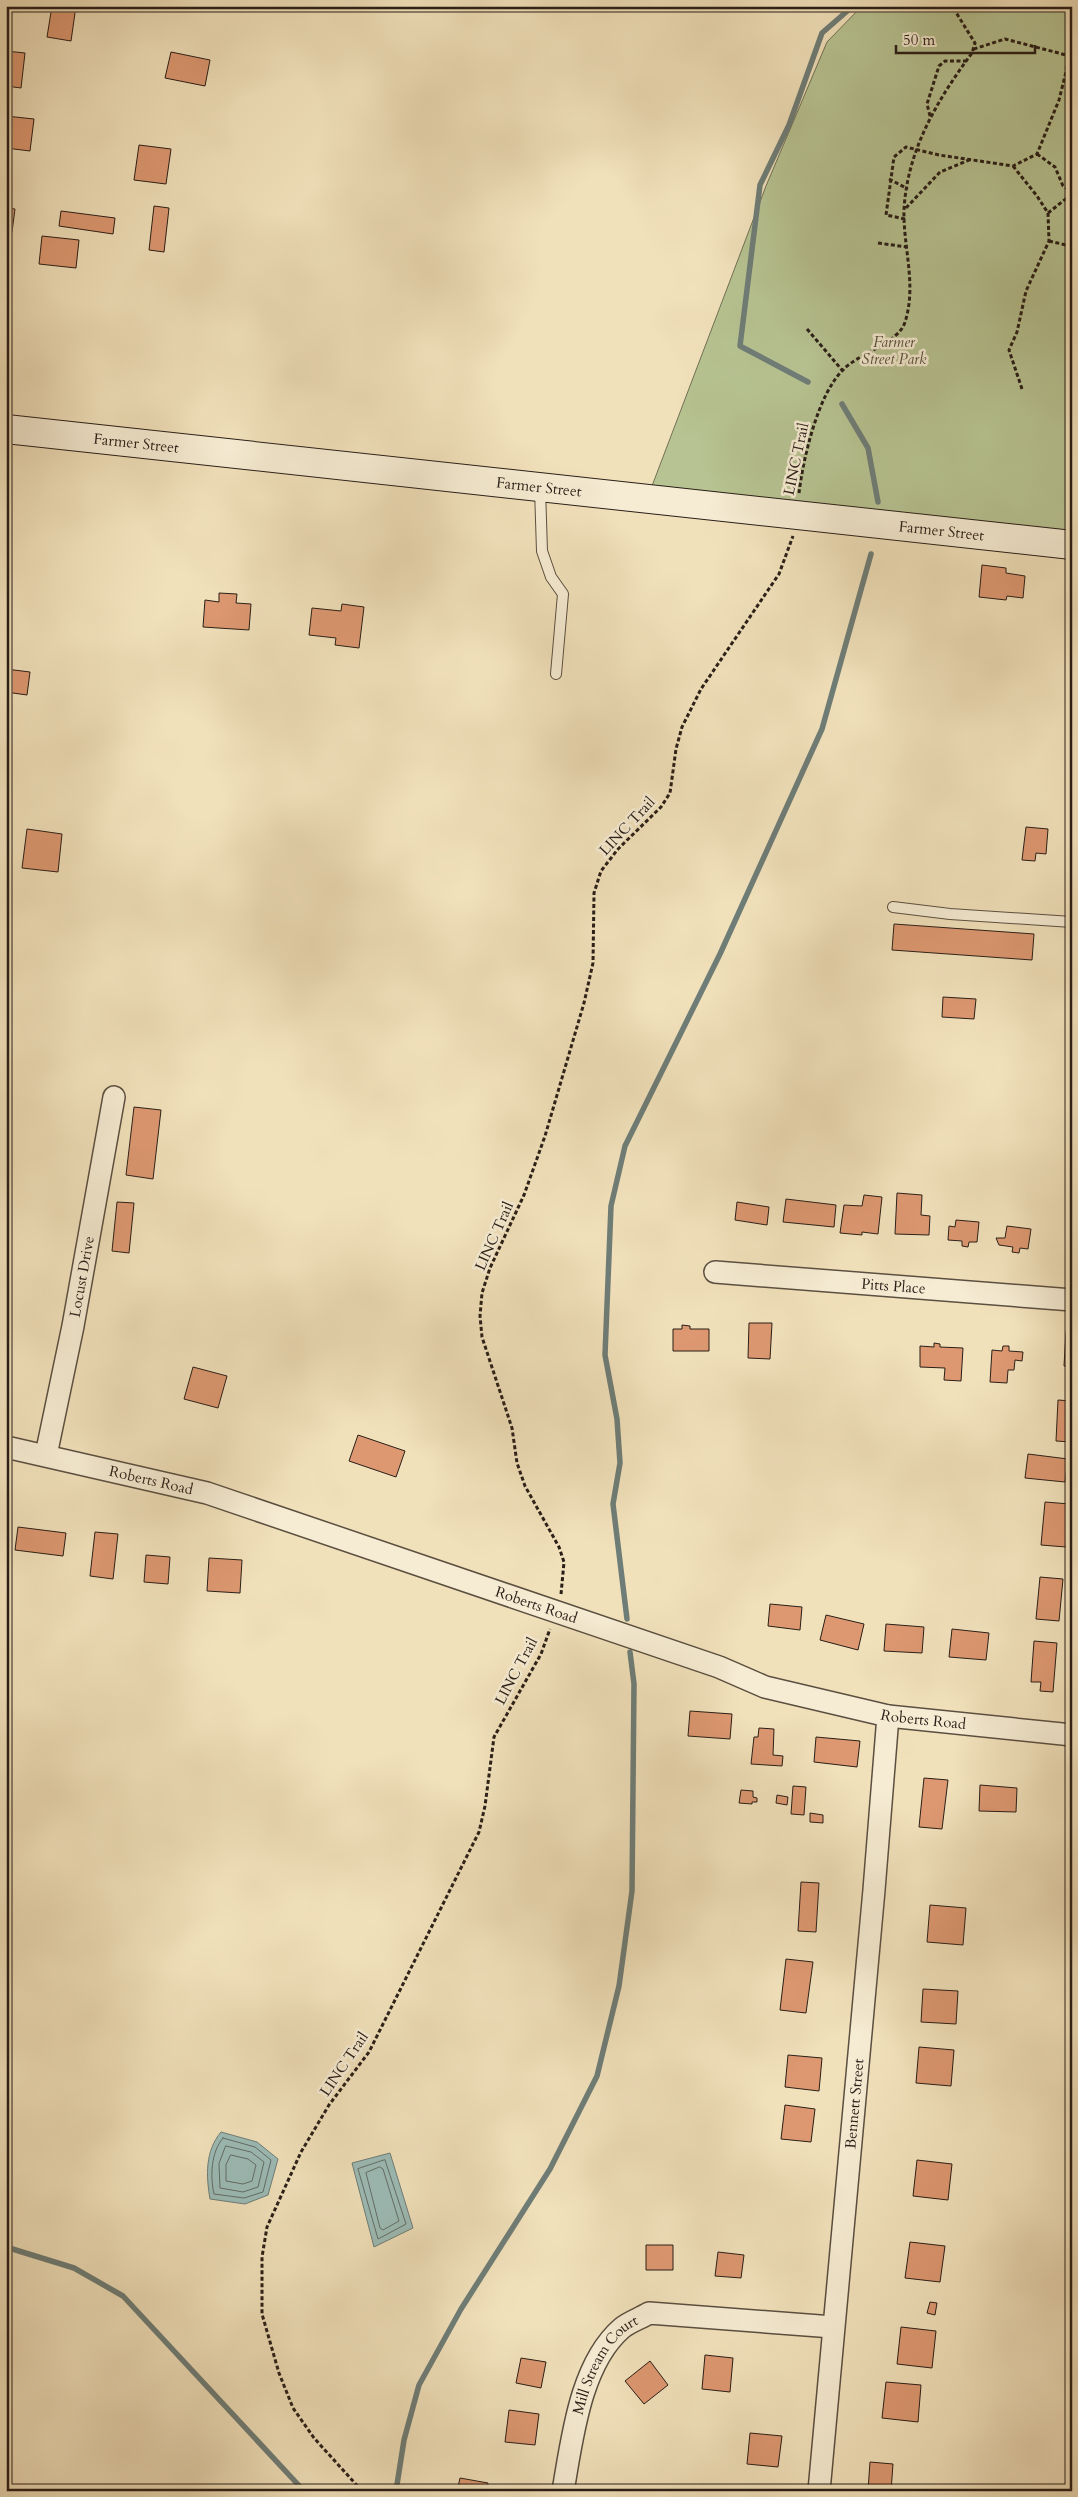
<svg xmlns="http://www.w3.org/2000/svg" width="1078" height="2497" viewBox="0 0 1078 2497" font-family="Cardo,serif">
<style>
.green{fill:#b7c392;stroke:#707054}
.water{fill:#9cbcb7;stroke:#6e7d77}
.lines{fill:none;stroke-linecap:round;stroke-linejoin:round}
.shore{stroke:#626d67;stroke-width:1}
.stream{stroke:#6e7d77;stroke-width:5.5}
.building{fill:#dd9871;stroke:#291e17}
.lane-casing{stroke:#5b4f40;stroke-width:12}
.street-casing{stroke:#5b4f40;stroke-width:24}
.secondary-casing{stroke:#291e17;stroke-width:30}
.path{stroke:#291e17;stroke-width:3;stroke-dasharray:4 2.5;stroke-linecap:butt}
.lane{stroke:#f6ecd3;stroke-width:10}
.street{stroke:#f6ecd3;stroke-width:21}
.secondary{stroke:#f6ecd3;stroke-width:28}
.labels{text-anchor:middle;stroke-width:5;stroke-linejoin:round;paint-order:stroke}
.park-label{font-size:15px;font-style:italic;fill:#54503c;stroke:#f6ecd3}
.street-label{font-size:15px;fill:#291e17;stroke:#f6ecd3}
</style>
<rect width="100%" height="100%" fill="#f1e1bb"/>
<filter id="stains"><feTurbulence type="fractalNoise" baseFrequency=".004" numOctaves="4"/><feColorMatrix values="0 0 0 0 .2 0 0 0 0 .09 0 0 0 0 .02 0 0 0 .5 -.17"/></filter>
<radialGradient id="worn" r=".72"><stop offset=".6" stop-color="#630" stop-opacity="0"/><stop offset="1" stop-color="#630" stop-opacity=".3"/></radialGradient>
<!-- green -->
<path class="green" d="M862,6H1072V547L644,507L766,186L827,42Z"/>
<!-- water -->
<path class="water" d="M221,2132L257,2142L278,2159L268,2195L245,2204L210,2199C206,2176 205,2151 221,2132Z
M390,2153L413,2228L374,2247L352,2163Z"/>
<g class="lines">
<!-- shore -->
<path class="shore" d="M223,2138L255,2147L271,2160L263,2192L244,2198L214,2194C210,2176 211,2152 223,2138Z
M226,2146L251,2152L264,2162L258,2187L243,2192L220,2188L219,2164Z
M231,2155L248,2159L256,2165L252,2181L243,2184L226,2181V2165Z
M385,2160L406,2224L378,2239L358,2169Z
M380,2167L383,2169L399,2221L383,2230L380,2228L366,2173Z"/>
<!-- stream -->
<path class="stream" d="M808,382L740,346L760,185L789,125L822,33L853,6
M842,404L868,448L878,502
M627,1619L613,1504L620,1463L617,1419L605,1355L611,1206L625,1146L720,954L822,729L871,554
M6,2247L74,2268L123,2296L304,2491
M396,2491L404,2440L419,2385L461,2309L550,2169L597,2076L619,1986L632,1891L634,1684L630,1652"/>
</g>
<!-- building -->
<path class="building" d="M52,6H76L71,41L47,37Z
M6,51L25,53L21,88L6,86Z
M171,52L210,60L205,86L165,78Z
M6,116L34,119L30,151L6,148Z
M139,145L171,149L166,184L134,180Z
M154,206L169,208L164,252L149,250Z
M6,208L15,209L12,232L6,231Z
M61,211L115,218L113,234L59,226Z
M42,236L79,240L76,268L39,264Z
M982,565L1006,568V573L1025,576L1023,598L1007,596L1006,600L979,597Z
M219,593L237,594L236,603L251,604L249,630L203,627L205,600L219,602Z
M342,604L364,607L359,648L335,645L336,638L309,635L312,608L341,611Z
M6,669L30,672L27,695L6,692Z
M6,726H11L8,753H6Z
M1026,827L1048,829L1046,854L1036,853L1035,861L1022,860Z
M27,829L62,834L58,872L22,868Z
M894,924L1034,934L1032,960L892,950Z
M943,997L976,999L974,1019L942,1017Z
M1072,1006V1033L1069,1032Z
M134,1107L161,1110L153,1179L126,1175Z
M897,1193L922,1195L921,1215L930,1216L929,1235L895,1234Z
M864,1195L882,1197L878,1234L862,1232V1235L840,1233L844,1205L862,1206Z
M786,1199L836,1205L834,1227L783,1222Z
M117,1202L134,1203L129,1253L112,1251Z
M737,1202L769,1207L767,1225L735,1220Z
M956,1220L979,1222L977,1242H969L968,1247L962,1246V1241L948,1240L949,1226L955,1227Z
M1007,1226L1031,1229L1028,1249L1020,1248L1019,1253L1012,1252L1013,1247L999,1245L996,1238H1005Z
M749,1323H772L770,1359L748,1358Z
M682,1325L690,1326V1329H709V1351H673V1329H682Z
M1066,1331H1072V1367L1064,1366Z
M934,1343L940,1344V1347L963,1348L961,1381L944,1380L945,1368L920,1367V1346L934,1347Z
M1003,1346H1009V1351L1023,1352L1022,1361L1015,1360L1014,1370H1008L1007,1383L990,1382L992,1350L1002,1351Z
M193,1367L227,1376L218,1408L184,1399Z
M1058,1400L1072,1401V1442L1056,1441Z
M358,1435L405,1451L396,1477L349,1461Z
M1028,1454L1068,1459L1065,1482L1025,1478Z
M1045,1502L1070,1504L1066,1547L1041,1545Z
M18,1527L66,1533L63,1556L15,1550Z
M95,1532L118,1534L113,1579L90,1576Z
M146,1555L170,1557L168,1584L144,1582Z
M209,1558L242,1560L240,1593L207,1591Z
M1040,1577L1063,1579L1059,1621L1036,1619Z
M770,1604L802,1607L800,1630L768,1626Z
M826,1615L864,1624L858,1650L820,1640Z
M886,1624L924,1627L922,1653L884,1651Z
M952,1629L989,1633L986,1660L949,1657Z
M1034,1641L1057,1643L1053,1692L1040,1691L1041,1682H1031Z
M690,1711L732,1714L730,1739L688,1736Z
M759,1728L774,1729L773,1755L783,1756L782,1766L751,1764L754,1737H758Z
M816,1737L860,1741L857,1767L814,1762Z
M924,1778L948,1780L942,1829L919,1827Z
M980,1785L1017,1788L1016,1812L979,1811Z
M793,1786L806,1787L804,1815L791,1814Z
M741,1790L753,1791V1797L757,1798V1802H752V1804L739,1803Z
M777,1795L788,1797L787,1805L776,1803Z
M810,1813L823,1815V1823L810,1822Z
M801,1882L819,1883L816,1932L798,1931Z
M930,1905L966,1908L963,1945L927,1942Z
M786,1959L813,1962L806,2013L780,2010Z
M923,1989L958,1991L956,2024L921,2022Z
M919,2047L954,2050L951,2086L916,2083Z
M788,2055L822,2058L819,2091L785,2087Z
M785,2105L815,2109L811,2142L781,2139Z
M917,2160L952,2164L948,2200L913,2196Z
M910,2242L945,2246L940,2282L905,2278Z
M646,2245H673V2270H646Z
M718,2252L744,2255L741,2278L715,2276Z
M930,2302L937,2303L935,2315L927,2313Z
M901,2327L936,2331L932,2368L897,2364Z
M705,2355L733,2358L730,2392L702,2389Z
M521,2358L546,2362L541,2388L516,2383Z
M650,2361L668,2385L644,2404L625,2381Z
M886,2382L921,2385L918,2422L882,2418Z
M509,2410L539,2414L535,2445L505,2442Z
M750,2433L782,2436L778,2467L747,2464Z
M870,2462L893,2464L891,2491H868Z
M460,2478L488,2483L487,2491L455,2490L456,2487H458Z
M629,2486L660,2490V2491H629Z"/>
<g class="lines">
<!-- lane casing -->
<g class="lane-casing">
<path id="lane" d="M540,489L542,551L551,577L563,594L556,674
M893,907L950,914L1072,922"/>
</g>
<!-- street casing -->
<g class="street-casing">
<g id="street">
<path id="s1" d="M715,1272L1072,1300"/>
<path id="s2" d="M6,1447L207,1493L719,1667L765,1687L888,1716L1072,1735"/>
<path id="s3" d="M46,1455L73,1326L114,1097"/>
<path id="s4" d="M563,2491C572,2440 580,2364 622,2328C629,2322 641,2318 649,2313L833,2327"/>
<path id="s5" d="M819,2491L874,1890L888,1716"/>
</g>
</g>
<!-- secondary casing -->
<g class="secondary-casing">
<g id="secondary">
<path id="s6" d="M6,429L1072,545"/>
</g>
</g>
<!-- path -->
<path class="path" d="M930,116L927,104L939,66L945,61H966
M1037,154L1055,167L1063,186L1072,192
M1013,166L1037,196L1048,213L1049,241L1026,291L1017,332L1009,350L1022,389
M889,179L908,189
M906,208L940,172L969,160
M1048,213L1072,194
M905,219L886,215L894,157L906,147L939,155L1013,166L1037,154L1059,100L1070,56L1005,39L974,49
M1049,241L1066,245L1072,239
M878,243L907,247
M1066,245L1072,248
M807,329L842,370
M799,493C803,459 818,394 843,370C857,354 899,343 905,322C917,285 903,247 904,210C907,150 938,99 972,53L975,43L952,6
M561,1594L564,1562L559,1547L525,1486L517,1463L512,1428L482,1337L480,1316L482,1293L490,1268L524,1195L545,1136L584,1003L593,963L594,893L601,871L618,849L661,807L670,793L676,749L682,727L701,689L779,574L793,536
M362,2491L314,2438L293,2408L279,2373L262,2314V2257L267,2227L301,2152L329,2105L369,2052L479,1832L485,1806L494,1737L541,1654L550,1629"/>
<!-- lane -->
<use href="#lane" class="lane"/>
<!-- street -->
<use href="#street" class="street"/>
<!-- secondary -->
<use href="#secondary" class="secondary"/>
</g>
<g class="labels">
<!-- park labels -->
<g class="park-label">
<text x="894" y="347">Farmer<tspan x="894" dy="17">Street Park</tspan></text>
</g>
<!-- street labels -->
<g class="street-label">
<text dy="5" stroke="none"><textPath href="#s6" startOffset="131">Farmer Street</textPath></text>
<text transform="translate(796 459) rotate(-78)" y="5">LINC Trail</text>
<text dy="5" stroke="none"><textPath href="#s6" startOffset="536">Farmer Street</textPath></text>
<text dy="5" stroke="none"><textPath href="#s6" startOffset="941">Farmer Street</textPath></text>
<text transform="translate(627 826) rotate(-47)" y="5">LINC Trail</text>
<text transform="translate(494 1236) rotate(-66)" y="5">LINC Trail</text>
<text dy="5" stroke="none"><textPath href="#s3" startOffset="182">Locust Drive</textPath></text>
<text dy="5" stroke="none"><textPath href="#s1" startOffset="179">Pitts Place</textPath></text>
<text dy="5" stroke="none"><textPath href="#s2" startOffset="149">Roberts Road</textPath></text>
<text dy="5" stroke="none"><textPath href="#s2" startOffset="554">Roberts Road</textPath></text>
<text transform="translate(516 1671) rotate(-62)" y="5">LINC Trail</text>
<text dy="5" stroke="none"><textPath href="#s2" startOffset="959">Roberts Road</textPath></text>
<text transform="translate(344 2064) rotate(-56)" y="5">LINC Trail</text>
<text dy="5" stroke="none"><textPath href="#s5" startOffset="389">Bennett Street</textPath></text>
<text dy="5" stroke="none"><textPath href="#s4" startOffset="136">Mill Stream Court</textPath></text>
</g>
</g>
<!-- margin -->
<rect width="1078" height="2497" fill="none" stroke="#f1e1bb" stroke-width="25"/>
<rect x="8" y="8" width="1063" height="2482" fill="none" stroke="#291e17" stroke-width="2.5"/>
<rect x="12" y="12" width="1053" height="2472" fill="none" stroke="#291e17"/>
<!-- scale -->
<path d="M896 45v8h139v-8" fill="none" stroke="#291e17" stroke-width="2.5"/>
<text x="903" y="45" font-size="15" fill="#291e17" stroke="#f6ecd3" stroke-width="4" paint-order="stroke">50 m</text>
<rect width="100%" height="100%" filter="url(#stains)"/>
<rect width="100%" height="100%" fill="url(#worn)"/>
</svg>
